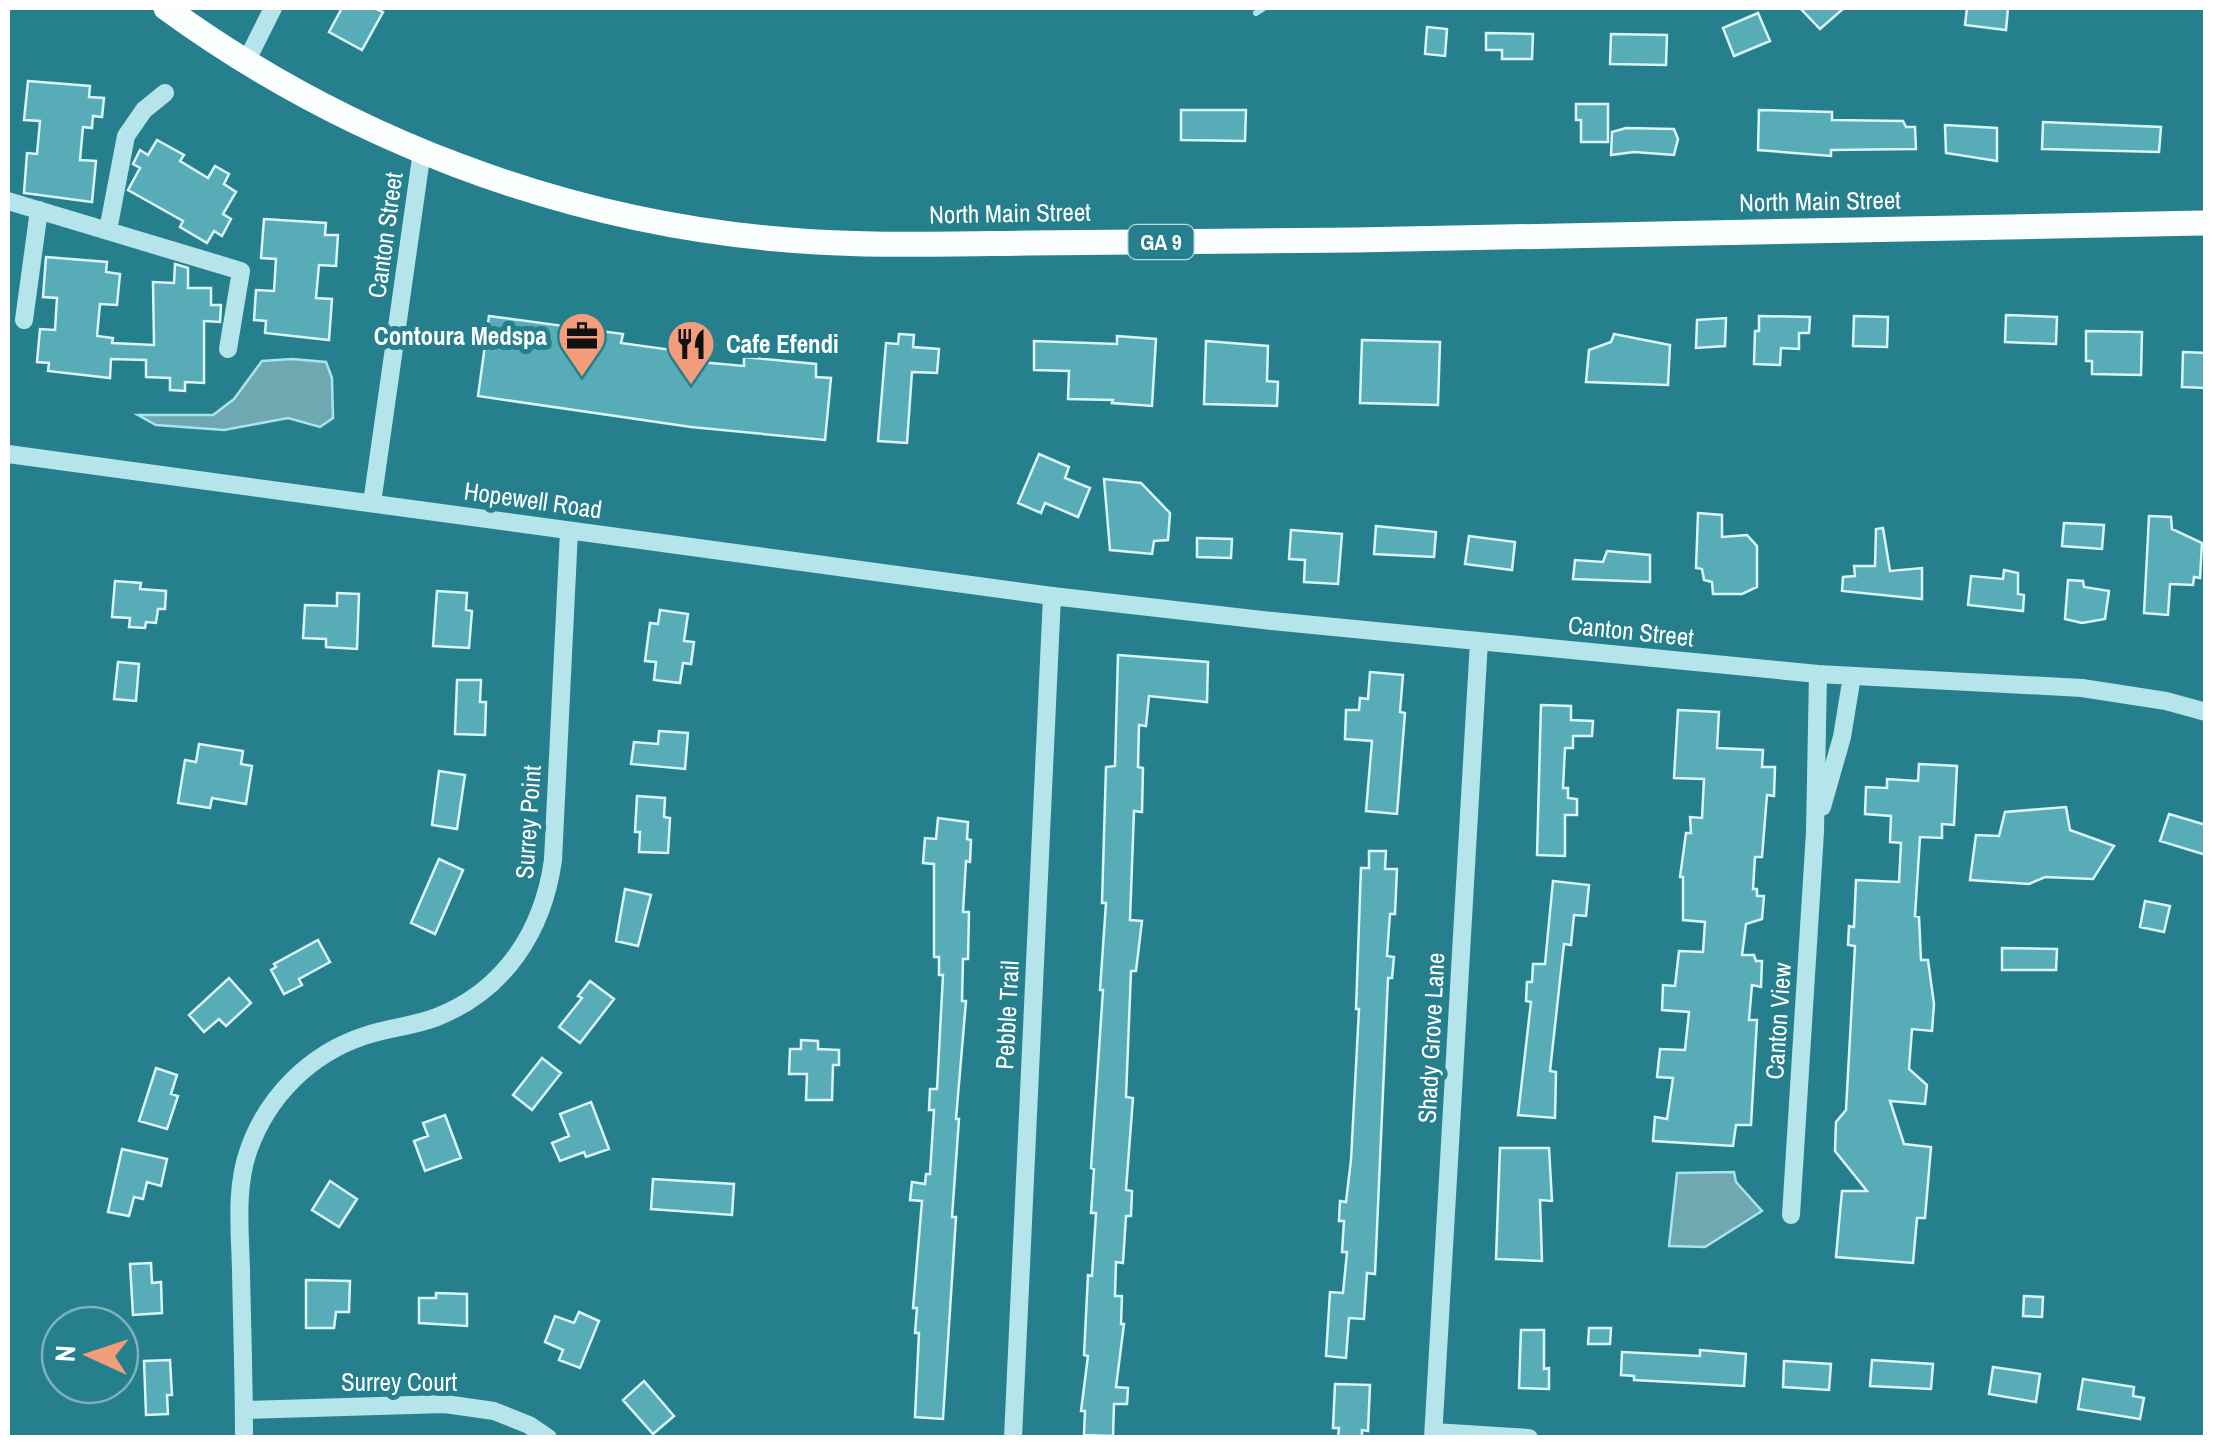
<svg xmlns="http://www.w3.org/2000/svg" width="2213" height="1445" viewBox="0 0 2213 1445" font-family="'Archivo Narrow',sans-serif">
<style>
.water{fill:#6fa8b1;stroke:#aae4eb;stroke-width:2.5}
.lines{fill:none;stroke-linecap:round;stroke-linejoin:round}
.stream{stroke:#aae4eb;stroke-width:6}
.building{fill:#57acb8;stroke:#daf5f8;stroke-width:2.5}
.minor{stroke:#b6e4eb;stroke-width:18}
.major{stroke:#fafeff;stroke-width:25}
.labels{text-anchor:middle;stroke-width:10;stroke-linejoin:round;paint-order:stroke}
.shield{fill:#267f8d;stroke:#bed9dd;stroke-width:2.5}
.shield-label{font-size:22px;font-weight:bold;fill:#fff}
.street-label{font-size:25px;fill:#fff;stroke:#267f8d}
.poi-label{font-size:25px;font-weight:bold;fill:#fff;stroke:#267f8d;text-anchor:end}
</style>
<rect width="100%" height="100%" fill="#267f8d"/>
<!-- water -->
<path class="water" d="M292,359L326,362L332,378L333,418L320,427L288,418L224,430L156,425L138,415H213L234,399L262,361Z
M1734,1172L1736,1182L1762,1211L1705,1247L1669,1246L1677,1173Z"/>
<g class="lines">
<!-- stream -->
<path class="stream" d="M1256,13L1264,8"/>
</g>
<!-- building -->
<path class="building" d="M342,8H374L383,12L362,50L329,32Z
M1800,8H1844L1820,29Z
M1967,8H2008L2006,30L1965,25Z
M1758,13L1770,41L1734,56L1723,28Z
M1427,27L1447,29L1445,56L1425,54Z
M1486,33L1533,34L1532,59H1502V50H1486Z
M1611,34L1667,35L1666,65L1610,64Z
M28,81L90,86L89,97L104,98L102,117L93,116L92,128L83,127L80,160L96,161L92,202L24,193L27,153L37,154L40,121L24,120Z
M1576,104H1608V142H1581V120H1576Z
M1181,110H1246L1245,141L1181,140Z
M1759,110L1832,112V120L1903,121L1906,127H1915L1916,149L1831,150V156L1758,150Z
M2043,122L2161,127L2159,152L2042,149Z
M1945,125L1997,128V161L1946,153Z
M1626,128L1674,129L1678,139L1674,155L1634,152L1611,155L1612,132Z
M157,140L184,155L180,161L208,178L215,166L229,174L224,184L236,192L223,214L231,219L222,236L214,231L207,243L180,227L183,221L128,190L140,168L133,164L140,150L148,155Z
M264,219L326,223L325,235H338L336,266L319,265L316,298L332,299L329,340L265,333L266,321L254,320L256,290L274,291L276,259L261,258Z
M46,257L107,262L106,272L120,274L117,305L100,304L97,336L113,338L112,343L154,345L153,282L174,283L175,264L188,268V288H211V305H221L220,322L204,321V383L185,382V391L170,390V378L146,377V360L111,359L110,378L48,371L49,363L37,362L40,329L55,330L57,298L43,297Z
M2006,315L2057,317L2056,344L2005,342Z
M489,316L623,334L621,343L701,354L700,362L744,366V357L816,364V377L831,378L825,440L691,427L478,396Z
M1759,316L1810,317L1809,333H1799V349L1781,348L1780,365L1754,364L1755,331H1759Z
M1854,316L1888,317L1887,347L1853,346Z
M1726,318L1725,346L1696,348L1697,320Z
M2086,331L2142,332L2141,375L2092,374V361H2086Z
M899,334L914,335L913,347L939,349L937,373L912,372L907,443L878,441L886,343L898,344Z
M1614,334L1670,345L1668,385L1586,382L1589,350L1611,342Z
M1117,336L1156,339L1152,406L1112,403L1113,400L1068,399L1069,371L1034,370V341L1117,344Z
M1362,340L1440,342L1438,405L1360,403Z
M1206,341L1268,346L1267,381L1278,382L1277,406L1204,404Z
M2183,352L2206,353V388L2182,387Z
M1039,454L1069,467L1065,478L1090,488L1078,517L1045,503L1041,513L1018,503Z
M1104,479L1141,483L1170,513L1168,540L1154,541L1152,554L1110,550Z
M1698,513L1722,515V537L1747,535L1757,546V587L1742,594H1713L1712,582L1704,580L1702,569L1696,568Z
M2149,516L2171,517L2172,529L2202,543L2200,578L2194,577L2193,585L2170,584L2168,615L2144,613Z
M2064,523L2104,525L2102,549L2062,546Z
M1376,526L1436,532L1434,557L1374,554Z
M1883,528L1890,571L1922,568V599L1842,591L1843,577L1855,576L1854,566H1875L1876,529Z
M1291,530L1342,534L1338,584L1304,582L1305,560L1289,559Z
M1469,536L1515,542L1512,570L1465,564Z
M1197,538L1232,539L1231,558L1197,557Z
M1607,551L1650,555V582L1573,579L1575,560L1603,562Z
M2004,570L2018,573V594L2024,595L2023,611L1968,605L1971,576L2003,579Z
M2068,580L2083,581L2084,587L2109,591L2105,619L2082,623L2065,619Z
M115,581L141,583L140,589L166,591L165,609H158L156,623L146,622L145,628L129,627L130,618L112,617Z
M437,591L467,593L466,610L472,611L469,648L433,646Z
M337,593L359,594L357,649L326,647V639L303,638L305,605L337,606Z
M660,610L688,614L684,641L694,642L691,664L683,663L680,683L654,680L656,662L645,661L650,623L658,624Z
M1118,655L1208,662L1207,702L1149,696L1146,726L1139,725L1138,767L1143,768L1142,812L1134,811L1130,920L1142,921L1136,971H1131L1126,1097L1133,1098L1126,1190L1132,1191L1131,1216H1126L1123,1263L1116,1262L1115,1296H1122L1121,1324H1124L1116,1387L1128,1388L1127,1404H1114L1113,1436L1084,1435L1085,1411H1081L1088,1356L1084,1355L1088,1275L1092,1276L1096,1213H1091L1094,1169L1091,1168L1103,990H1100L1106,903H1102L1106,767L1115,766Z
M118,662L139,664L136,701L114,699Z
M1370,672L1403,675L1400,712L1405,713L1397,814L1366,811L1372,741L1345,739L1346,710H1359L1360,698L1368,699Z
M457,680H481L480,702H486L485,735L455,734Z
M1541,705L1571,706V720L1593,721L1592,736H1573V748H1565L1563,788H1568V798L1577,799V815H1565V856L1537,855Z
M1678,710L1719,712L1717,748L1763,750L1762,767H1775L1774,796L1767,795L1762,857H1755L1753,889H1757V896H1764L1762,919L1746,924L1742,955H1754L1756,961H1762L1761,987L1752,985L1749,1020H1757L1751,1125H1736L1733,1146L1653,1141L1655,1117L1667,1119L1673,1078L1657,1077L1660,1049L1685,1050L1689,1012L1662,1010L1663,985L1675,986L1679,951L1703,952L1705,922L1683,920V877H1680L1686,833H1691L1690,817L1702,818L1704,779L1674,778Z
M659,731L688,733L685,769L631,764L634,742L658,744Z
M199,744L243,751L241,764L252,766L246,804L212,798L210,808L178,803L185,760L196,762Z
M1919,764L1957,766L1954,825L1942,824V838L1920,837L1915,916L1919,917L1921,960H1928L1934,1004L1932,1031L1912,1029L1909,1069L1927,1085L1925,1104L1890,1101L1904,1144L1931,1147L1925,1218H1917L1913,1263L1836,1257L1842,1191H1867L1835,1151L1836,1122L1846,1110L1855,946L1848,945L1849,926L1854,927L1856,880L1899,882L1901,843L1890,842L1891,816L1865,814L1866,787L1887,788V779L1918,781Z
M439,771L465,775L457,829L432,825Z
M637,796L665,798L664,817L670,818L668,853L639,852L640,832H635Z
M2066,807L2070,830L2114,846L2093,879L2045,877L2029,884L1970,880L1976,835L1999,836L2005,812Z
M2169,814L2206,825V855L2160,841Z
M938,818L968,822L967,839L971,840L970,862L966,861L963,912H969L968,959H963L962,1001H966L956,1119H959L952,1217H956L943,1419L915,1417L919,1333H915L917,1308H913L922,1201L910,1200L912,1182L925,1184L926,1174H930L934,1110H929L930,1089H937L943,975H939V957H934V864L923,863L925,838L936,839Z
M1369,851H1386L1385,869H1397L1395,914H1390L1387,956L1394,957L1392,978H1388L1375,1274L1367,1273L1364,1319L1349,1318L1346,1358L1326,1356L1330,1292L1343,1293L1347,1252H1342L1344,1221H1339L1340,1201L1346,1202L1351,1160L1359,1009H1356L1361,868H1369Z
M439,859L463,870L435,934L411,923Z
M1553,881L1589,885L1586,916L1574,915L1571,945L1564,944L1550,1071L1556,1072L1555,1118L1518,1115L1531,1002L1526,1001L1527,982H1532L1533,964H1545Z
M625,889L651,895L638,946L616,941Z
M2145,901L2170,906L2164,932L2140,927Z
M318,940L330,962L299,979L302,985L284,994L271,970L276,967L274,964Z
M2002,948L2057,949L2056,970H2002Z
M229,978L251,1003L226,1026L219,1019L204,1032L189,1015Z
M590,981L614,999L580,1043L559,1027L582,998L578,996Z
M801,1040L818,1041V1049L839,1050V1065H833L832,1100H806L807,1074H789L790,1049H801Z
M542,1058L561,1073L532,1110L513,1095Z
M156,1068L177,1075L171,1094L178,1096L167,1129L139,1121Z
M591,1102L609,1149L586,1157L584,1152L560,1161L552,1143L569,1136L560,1114Z
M445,1115L461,1158L425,1171L414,1141L428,1136L423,1123Z
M1500,1148H1549L1552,1201L1540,1200L1542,1261L1496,1259Z
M122,1149L167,1159L161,1186L147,1182L143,1199L134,1197L129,1216L108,1212Z
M653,1179L734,1184L732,1215L651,1209Z
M330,1181L357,1199L339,1227L312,1210Z
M151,1263L152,1283L161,1282L162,1313L133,1315L130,1264Z
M306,1280L350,1281L349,1312H336L334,1328H306Z
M436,1293L467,1294V1326L419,1323V1298H436Z
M2024,1296L2043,1297L2042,1317L2023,1316Z
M579,1312L599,1321L580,1368L559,1360L563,1350L545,1342L555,1316L574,1323Z
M1589,1328H1611L1610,1344H1588Z
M1521,1330H1544V1369L1549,1368V1389L1519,1388Z
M1700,1350L1746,1354L1744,1386L1634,1380V1376L1621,1375L1622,1352L1700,1356Z
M170,1360L172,1395H167L168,1414L146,1415L144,1361Z
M1872,1360L1933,1364L1931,1389L1870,1386Z
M1784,1361L1831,1364L1829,1390L1783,1387Z
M1993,1367L2040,1374L2036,1402L1989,1394Z
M2083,1379L2134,1387L2133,1396L2144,1398L2140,1419L2078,1409Z
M644,1381L674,1416L653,1434L623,1400Z
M1335,1384L1370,1385L1368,1431L1362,1430V1438H1338L1339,1428H1333Z"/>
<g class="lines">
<!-- minor -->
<path class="minor" d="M247,60L273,8
M8,201L241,271L228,349
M108,230L126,136L144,110L165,93
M24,320L39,210
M8,454L1052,596L1272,621L1818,674L2082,688L2166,701L2206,712
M372,503L422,151
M1822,807L1842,737L1852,676
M1791,1215L1815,832L1818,674
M244,1410L445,1404L494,1411L529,1425L548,1438
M1434,1432L1529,1438
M244,1438C244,1382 242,1326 241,1270C240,1230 235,1187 249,1149C268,1096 310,1054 364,1036C387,1028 414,1026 437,1017C505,990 543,931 553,860L569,531
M1013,1438L1052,596
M1433,1438L1479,641"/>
<!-- major -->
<path class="major" d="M166,8C343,137 559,220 777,239C861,247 945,244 1029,243C1138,242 1246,241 1355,240C1638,236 1922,229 2206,223"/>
</g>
<!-- icons -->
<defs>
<g id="office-pin" transform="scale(2.5)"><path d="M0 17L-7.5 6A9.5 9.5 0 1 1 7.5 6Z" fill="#f49d7b" stroke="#267f8d"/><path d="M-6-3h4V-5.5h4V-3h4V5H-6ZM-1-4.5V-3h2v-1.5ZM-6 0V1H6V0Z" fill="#111"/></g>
<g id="restaurant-pin" transform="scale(2.5)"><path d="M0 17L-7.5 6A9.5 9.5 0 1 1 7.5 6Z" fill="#f49d7b" stroke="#267f8d"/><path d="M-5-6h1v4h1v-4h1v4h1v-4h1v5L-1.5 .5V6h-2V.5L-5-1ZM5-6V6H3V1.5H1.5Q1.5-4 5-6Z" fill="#111"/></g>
</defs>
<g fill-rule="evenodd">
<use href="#office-pin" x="582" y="336"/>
<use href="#restaurant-pin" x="691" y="344"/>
</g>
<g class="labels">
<!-- shield labels -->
<rect class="shield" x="1128.5" y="225" width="65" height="34" rx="8"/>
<g class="shield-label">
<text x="1161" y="250">GA 9</text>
</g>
<!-- street labels -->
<g class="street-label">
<text transform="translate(1820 201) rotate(-1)" y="9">North Main Street</text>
<text transform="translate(1010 213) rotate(-1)" y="9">North Main Street</text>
<text transform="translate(385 235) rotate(-82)" y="9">Canton Street</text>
<text transform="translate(533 500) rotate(8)" y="9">Hopewell Road</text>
<text transform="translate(1631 631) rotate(6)" y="9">Canton Street</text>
<text transform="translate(528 822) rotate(-86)" y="9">Surrey Point</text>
<text transform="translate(1007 1015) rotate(-87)" y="9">Pebble Trail</text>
<text transform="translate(1778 1021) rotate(-86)" y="9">Canton View</text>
<text transform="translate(1431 1038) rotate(-87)" y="9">Shady Grove Lane</text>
<text x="399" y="1391">Surrey Court</text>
</g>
<!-- poi labels -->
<g class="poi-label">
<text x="547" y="345">Contoura Medspa</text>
<text x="726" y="353" text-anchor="start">Cafe Efendi</text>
</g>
</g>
<!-- border -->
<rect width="2213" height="1445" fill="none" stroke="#ffffff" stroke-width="20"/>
<!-- north arrow -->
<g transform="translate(90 1355) rotate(273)"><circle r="48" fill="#267f8d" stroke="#7db2bb" stroke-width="2.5"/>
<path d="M0-8L18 38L0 25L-18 38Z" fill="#f49d7b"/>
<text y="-15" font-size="28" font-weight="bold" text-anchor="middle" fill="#ffffff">N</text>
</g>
</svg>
